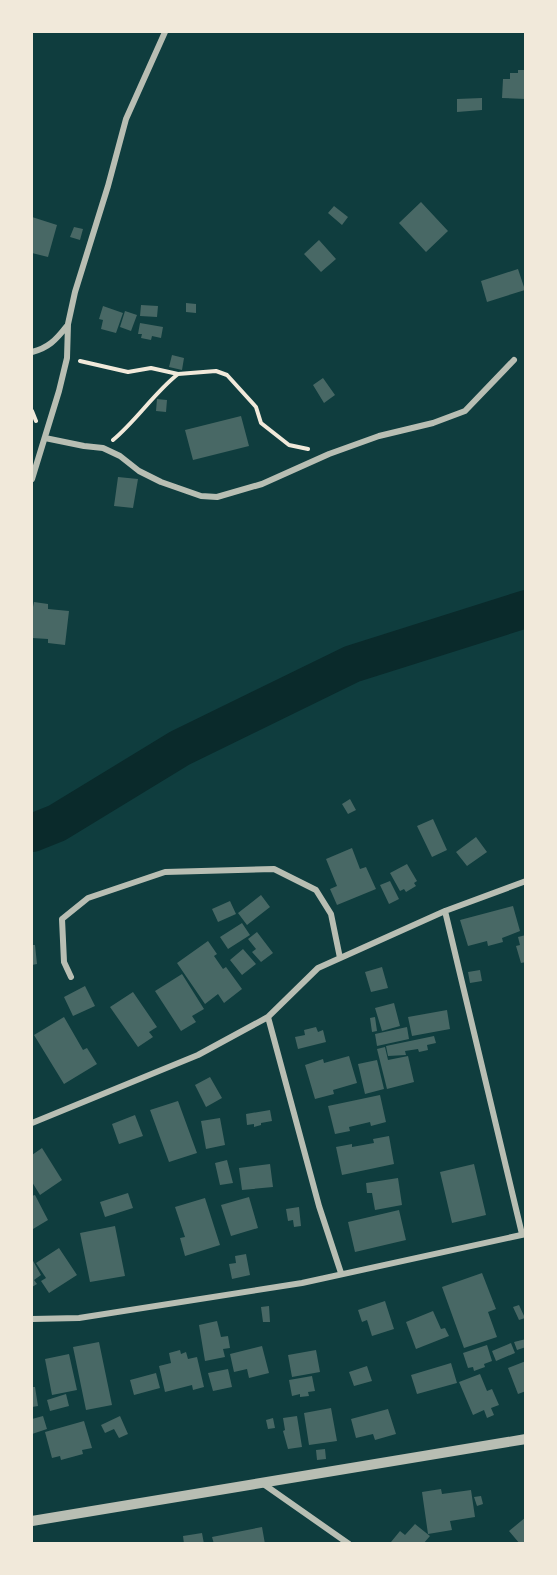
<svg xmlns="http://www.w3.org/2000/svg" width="557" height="1575" viewBox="0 0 557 1575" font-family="'DejaVu Sans',sans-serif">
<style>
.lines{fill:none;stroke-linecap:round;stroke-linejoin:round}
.river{stroke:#0a2a2b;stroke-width:38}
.building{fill:#486865}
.path{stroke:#f1e9da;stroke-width:4}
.minor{stroke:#b8beb3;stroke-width:6}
.tertiary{stroke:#b8beb3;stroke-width:10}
</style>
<rect width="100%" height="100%" fill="#0f3d3e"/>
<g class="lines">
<!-- river -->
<path class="river" d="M32,833L57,823L180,748L352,664L526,609"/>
</g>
<!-- building -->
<path class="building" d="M518,70H526V99L502,98L503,79H510V73H518Z
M482,98V110L457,112V99Z
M421,202L448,231L426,252L399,223Z
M334,206L348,217L342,225L328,213Z
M32,217L57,225L48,257L32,253Z
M74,227L83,229L80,240L70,237Z
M319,240L336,259L321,272L304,254Z
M518,269L525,290L487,302L481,281Z
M186,303L196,304V313L186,312Z
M141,305L158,306L157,317L140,316Z
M103,306L123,313L116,333L101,329L103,320L99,319Z
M125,311L137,315L131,331L120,327Z
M140,323L163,327L161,338L152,336L151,340L141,338L142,334H138Z
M172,355L184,358L182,370L169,367Z
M323,378L335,395L324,403L313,385Z
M157,399L167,400L166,412L156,411Z
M241,416L249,446L193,460L185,430Z
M118,477L138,479L133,508L114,506Z
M34,602L48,604V609L69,611L65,645L48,643V639L32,638V607H33Z
M350,799L356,810L348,814L342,804Z
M433,819L447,850L432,857L417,826Z
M476,837L487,852L467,866L456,852Z
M352,848L360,869L366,867L376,889L337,905L330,889L337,886L326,859Z
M407,864L417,881L414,883L416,886L406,892L404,889L400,891L390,873Z
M390,881L399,899L389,904L380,885Z
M261,895L270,907L247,925L238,913Z
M230,901L236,914L218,922L212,909Z
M513,906L520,931L502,938L503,942L488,946L487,941L468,946L460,920Z
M242,923L250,935L228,949L220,937Z
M257,932L273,953L261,962L252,952L256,949L248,939Z
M526,935V962L521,963L516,946L520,945L518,937Z
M208,941L217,954L214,956L223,969L226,967L242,989L224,1003L218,994L205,1004L177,963Z
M32,945H35L37,964L32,965Z
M243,949L256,964L242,975L230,960Z
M382,967L388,988L371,992L365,972Z
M480,970L482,981L470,983L468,972Z
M182,974L204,1009L192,1016L196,1022L181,1031L155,991Z
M85,986L95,1006L73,1016L64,997Z
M133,992L157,1027L149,1032L153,1037L138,1047L110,1007Z
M394,1003L400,1026L382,1031L375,1008Z
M447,1010L450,1029L412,1036L408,1017Z
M64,1017L83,1050L87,1048L97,1064L64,1084L34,1035Z
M375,1017L377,1031L372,1032L370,1018Z
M316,1027L318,1032L323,1030L326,1042L298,1049L295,1037L305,1035L304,1030Z
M407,1027L409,1039L377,1046L375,1034Z
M434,1036L436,1043L427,1045L428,1050L419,1052L418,1049L405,1051L406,1055L388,1056L386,1046Z
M385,1047L388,1060L408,1056L414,1082L387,1089L377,1049Z
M349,1056L357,1083L333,1090L334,1094L315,1099L305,1065L323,1059L324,1063Z
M377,1060L384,1089L365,1094L358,1064Z
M210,1077L222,1098L206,1107L195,1085Z
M380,1095L386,1122L371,1126L370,1122L349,1127L350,1131L335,1134L328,1106Z
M178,1101L197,1153L169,1162L150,1110Z
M270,1110L272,1121L261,1123V1125L254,1127V1124L247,1125L246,1114Z
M135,1115L143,1136L119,1144L112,1124Z
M220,1118L225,1145L206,1149L201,1121Z
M389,1136L394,1164L342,1175L336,1147L352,1144V1147L374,1143L373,1139Z
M42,1148L62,1180L40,1195L32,1182V1155Z
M227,1160L233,1183L220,1185L215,1163Z
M270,1164L273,1187L242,1190L239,1168Z
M474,1164L486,1215L452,1223L440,1172Z
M398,1178L402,1205L375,1210L372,1193H367L366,1183Z
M128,1193L133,1208L105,1217L100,1202Z
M35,1195L48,1220L33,1229L32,1196Z
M249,1197L258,1228L231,1236L221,1205Z
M205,1198L220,1245L185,1256L180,1238L185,1237L175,1207Z
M299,1207L301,1226L294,1227L293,1220L288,1221L286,1209Z
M399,1210L406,1240L355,1252L348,1222Z
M115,1226L125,1276L90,1282L80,1233Z
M59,1248L77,1275L49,1293L41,1281L46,1278L36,1263Z
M246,1254L250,1275L232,1279L229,1264L236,1263L235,1256Z
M32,1259L41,1275L34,1280L37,1284L32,1287Z
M482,1273L496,1309L488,1312L497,1337L464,1348L442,1287Z
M385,1301L394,1329L372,1336L367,1320L362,1322L358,1310Z
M519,1305L525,1318L519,1320L513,1307Z
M269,1306L270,1322H263L261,1307Z
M433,1311L441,1329L445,1328L449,1336L416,1349L406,1322Z
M217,1321L221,1337L228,1336L230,1348L223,1349L225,1357L205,1361L199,1325Z
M526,1339V1347L517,1350L514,1342Z
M99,1342L112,1405L86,1410L73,1347Z
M511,1343L515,1353L496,1361L492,1351Z
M487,1345L492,1361L484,1364L485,1367L474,1371L473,1367L468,1368L463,1353Z
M262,1346L269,1373L249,1378L247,1369L234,1372L230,1354Z
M180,1350L181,1354L186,1352L188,1359L197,1357L204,1387L193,1390L192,1385L165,1392L159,1366L171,1363L169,1353Z
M316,1350L320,1372L292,1377L288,1355Z
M69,1354L77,1390L52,1395L45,1359Z
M526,1361V1391L518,1394L508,1368Z
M451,1363L457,1383L417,1394L411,1375Z
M367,1366L372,1381L354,1386L349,1372Z
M228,1369L232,1387L213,1391L208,1373Z
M156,1373L160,1388L134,1395L130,1380Z
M480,1374L487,1391L492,1389L499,1405L491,1408L494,1415L487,1418L484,1410L473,1415L459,1382Z
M312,1376L315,1391L308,1392L309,1396L300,1397V1394L292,1396L289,1380Z
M32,1387H35L38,1406L32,1407Z
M66,1394L69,1406L50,1411L47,1400Z
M331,1408L337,1441L309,1445L304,1413Z
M388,1409L396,1434L375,1440L373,1434L356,1438L351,1419Z
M43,1416L47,1429L32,1434V1419Z
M120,1416L128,1434L119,1438L114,1429L105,1433L101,1425Z
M297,1416L302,1447L288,1449L283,1431L285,1430L283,1418Z
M273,1418L275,1428L268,1429L266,1420Z
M84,1421L92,1448L82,1450L83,1454L61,1460L60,1456L52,1458L45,1432Z
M325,1449L326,1459L317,1460L316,1450Z
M441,1489L442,1494L471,1490L475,1517L450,1521L452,1530L428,1534L422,1492Z
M481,1496L483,1504L477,1506L474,1497Z
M526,1517V1544H520L509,1531Z
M415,1524L430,1536L423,1544H393L391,1542L400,1531L405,1535Z
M262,1527L265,1544H214L212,1537Z
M202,1533L204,1544H184L183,1536Z"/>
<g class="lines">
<!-- path -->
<path class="path" d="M80,361L128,372L151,368L178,374L216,371L227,375L256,407L261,423L289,445L308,449
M32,411L36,421
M113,440C137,420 154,393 178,374"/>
<!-- minor -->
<path class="minor" d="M32,352C48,348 56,340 66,327
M45,438L84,446L103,448L120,456L139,471L161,482L201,496L217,497L262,484L329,454L379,436L433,423L465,411L514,360
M32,479L59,391L67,358L68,324L75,292L108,186L126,119L165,32
M445,911L522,1234
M71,977L64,962L62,919L88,898L165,872L274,869L316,890L331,914L340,958
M268,1017L319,1206L341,1273
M32,1123L198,1055L268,1017L318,968L445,911L526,881
M32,1319L79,1318L302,1283L526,1234
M262,1483L349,1544"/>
<!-- tertiary -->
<path class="tertiary" d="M32,1521L526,1439"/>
</g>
<!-- border -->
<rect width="557" height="1575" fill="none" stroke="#f1e9da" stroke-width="66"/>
</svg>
